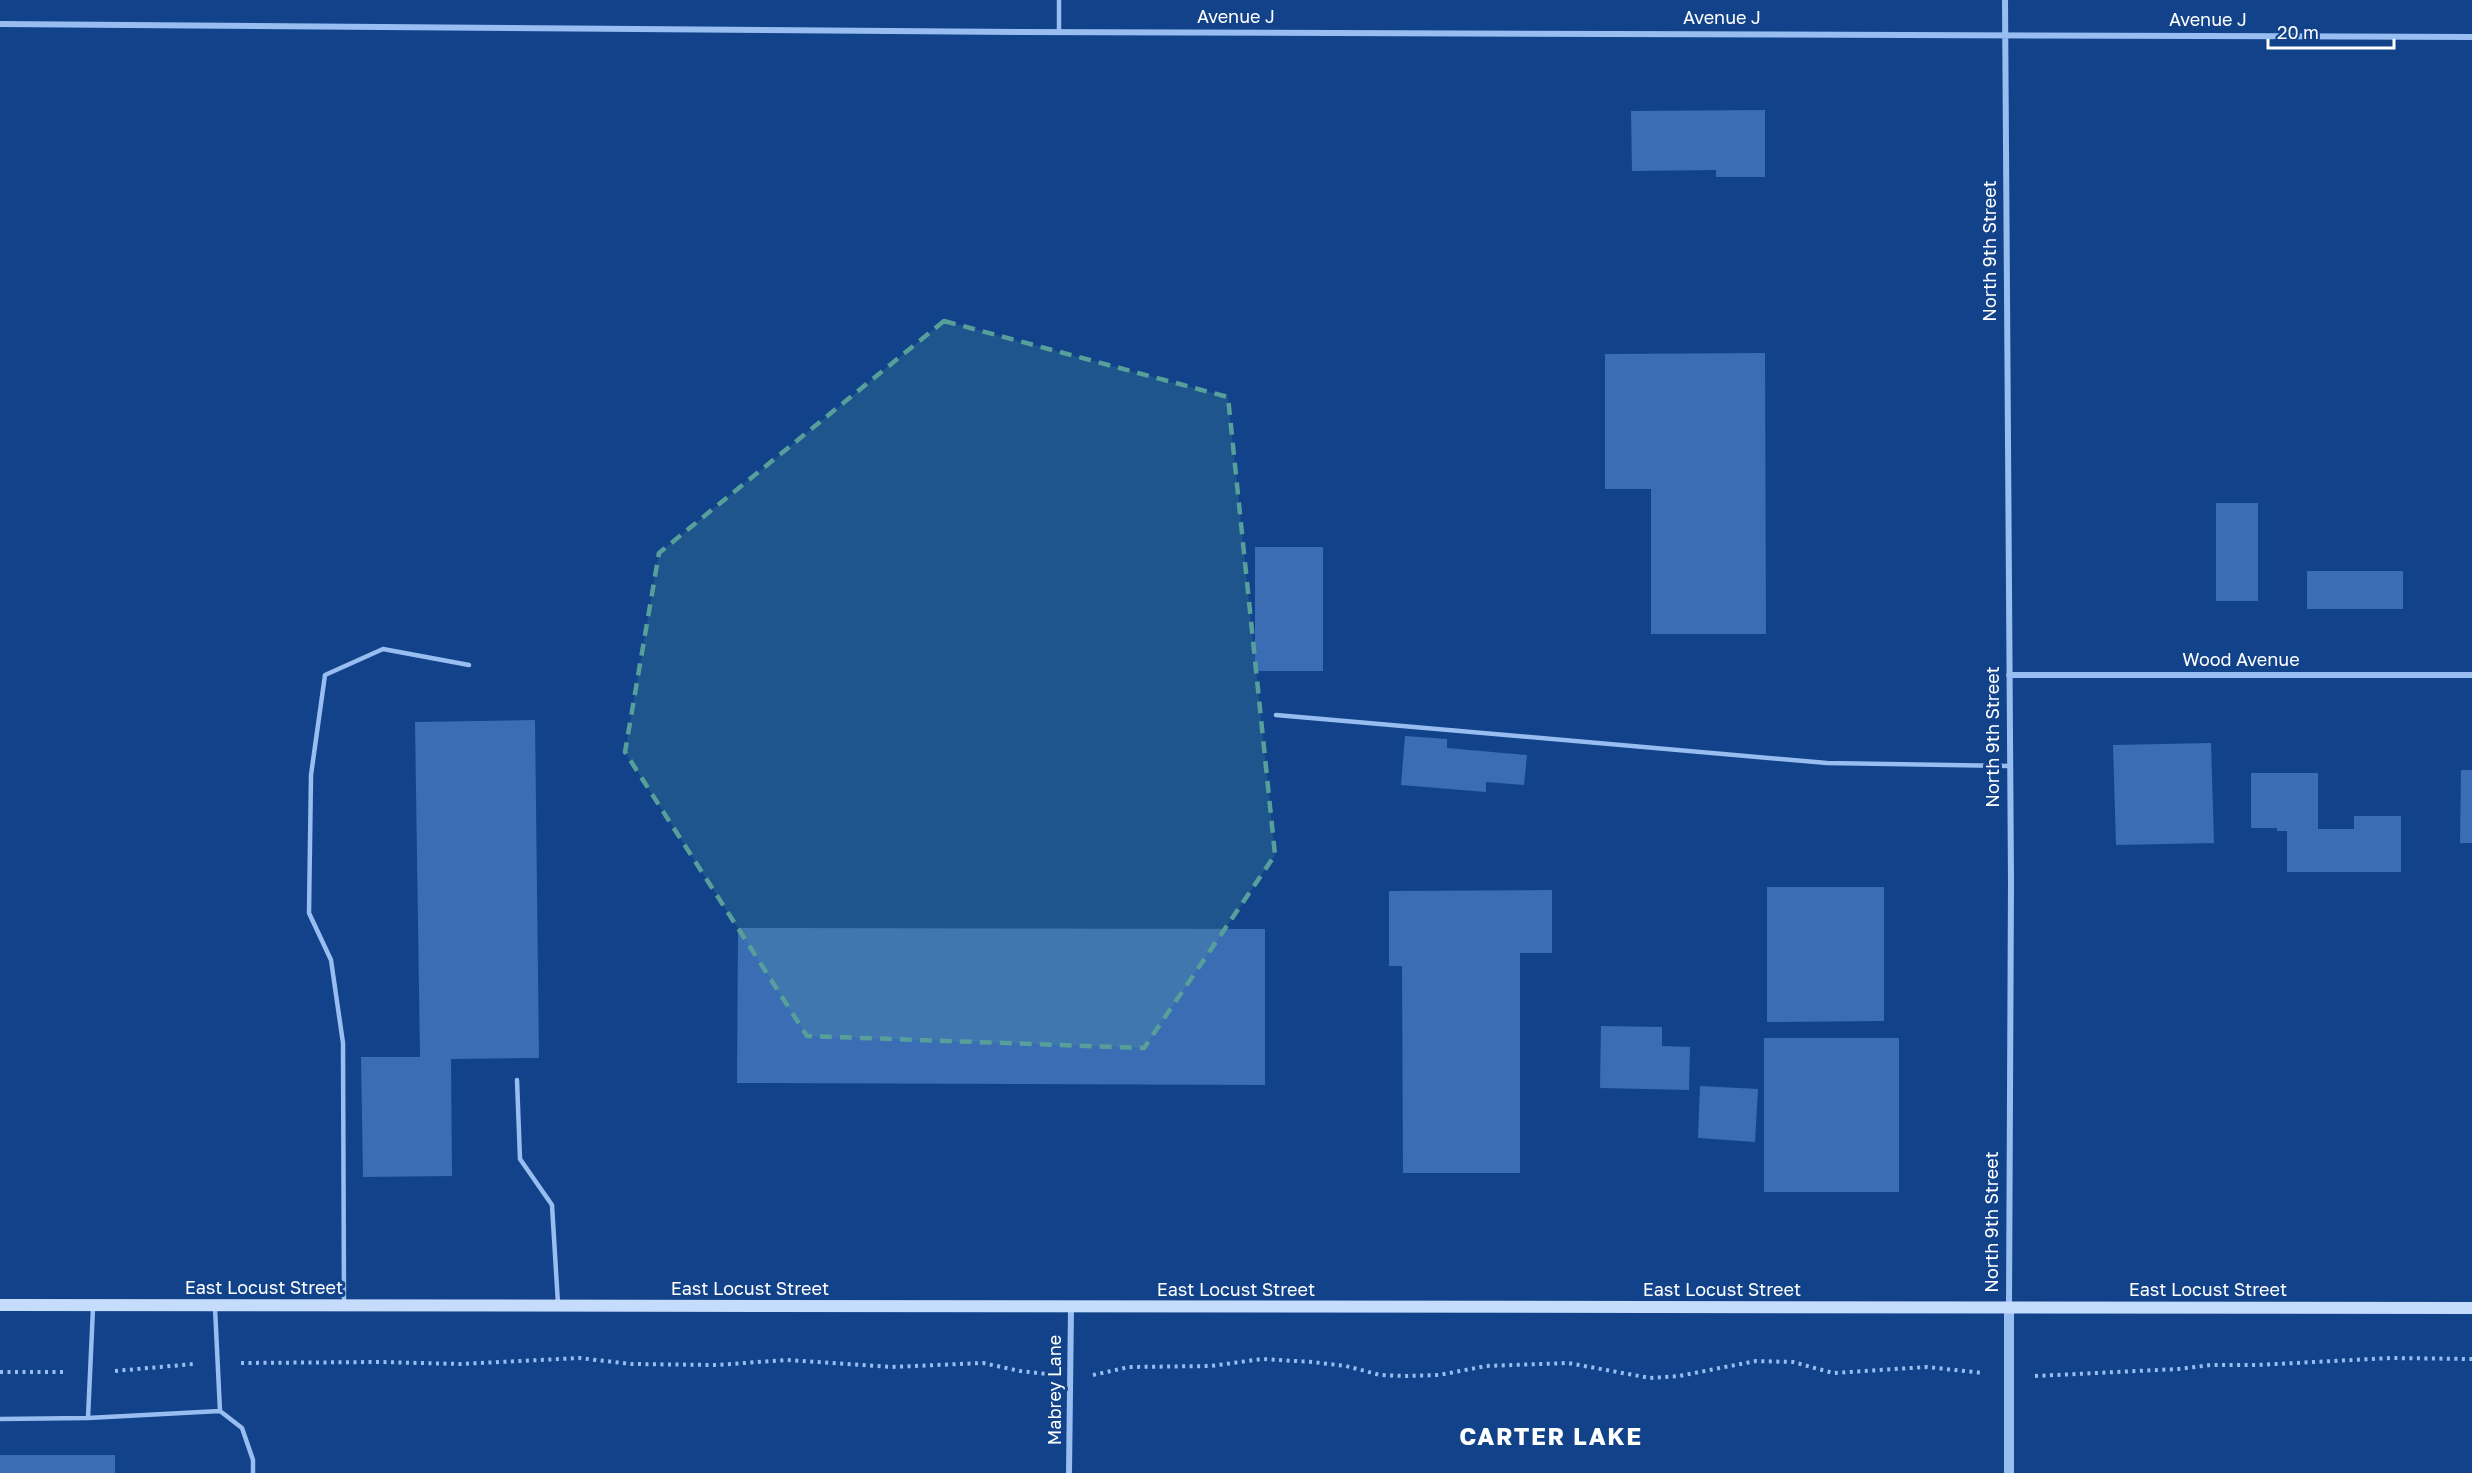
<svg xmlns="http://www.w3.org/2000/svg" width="2472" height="1473" viewBox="0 0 2472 1473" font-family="'Golos Text',sans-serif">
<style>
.building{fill:#3a6db3}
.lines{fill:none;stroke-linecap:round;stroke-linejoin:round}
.path{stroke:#98bdf1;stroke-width:4;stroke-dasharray:3 4.5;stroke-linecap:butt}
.service{stroke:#98bdf1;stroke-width:4.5}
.minor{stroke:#98bdf1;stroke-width:6}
.tertiary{stroke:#98bdf1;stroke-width:10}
.secondary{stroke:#c6dcfc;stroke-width:12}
.marked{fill:#579f9a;fill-opacity:0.2;stroke:#579f9a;stroke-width:4.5;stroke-dasharray:12 8;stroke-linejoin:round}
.labels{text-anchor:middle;stroke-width:6;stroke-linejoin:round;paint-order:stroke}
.street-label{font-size:18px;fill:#fff;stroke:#12438a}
.district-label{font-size:24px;font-weight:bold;letter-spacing:1.5px;fill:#fff;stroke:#12438a}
</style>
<rect width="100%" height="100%" fill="#12438a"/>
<!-- building -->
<path class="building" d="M1765,110V177H1716V170L1632,171L1631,111Z
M1765,353L1766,634H1651V489H1605V354Z
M2216,503H2258V601H2216Z
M1255,547H1323V671H1255Z
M2307,571H2403V609H2307Z
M535,720L539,1058L451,1059L452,1176L363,1177L361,1057H420L415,722Z
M1405,736L1447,739V748L1527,755L1524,785L1486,782V792L1401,785Z
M2211,743L2214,843L2116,845L2113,745Z
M2461,770H2472V843H2460Z
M2251,773H2318V829H2354V816H2401V872H2287V831H2277V828H2251Z
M1767,887H1884V1021L1767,1022Z
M1552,890V953H1520V1173H1403L1402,966H1389V891Z
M738,928L1265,929V1085L737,1083Z
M1601,1026L1662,1027V1046L1690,1047L1689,1090L1600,1088Z
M1764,1038H1899V1192H1764Z
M1700,1086L1758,1089L1755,1142L1698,1138Z
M0,1455H115V1473H0Z"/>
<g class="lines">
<!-- path -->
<path class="path" d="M241,1363L379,1362L461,1364L579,1358L631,1364L716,1365L787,1360L891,1367L983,1363L1020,1371L1047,1374
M115,1371L194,1364
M0,1372H65
M1093,1375L1129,1367L1211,1366L1262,1359L1312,1362L1346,1366L1380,1375L1405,1376L1439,1375L1486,1366L1568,1363L1650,1378L1679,1376L1756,1361L1793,1362L1833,1373L1927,1367L1983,1373
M2035,1376L2178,1369L2211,1365H2257L2390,1358L2472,1359"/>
<!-- service -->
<path class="service" d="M1059,0V32
M1276,715L1827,763L2010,766
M517,1080L520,1159L552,1205L558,1304
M344,1304L343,1043L331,960L309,913L311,775L325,675L383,649L469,665
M220,1411L242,1428L253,1460V1473
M88,1418L220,1411L215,1308
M0,1419L88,1418L93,1308"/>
<!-- minor -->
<path class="minor" d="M2005,0L2011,882L2009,1307
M0,24L1020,32L2472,37
M2009,675H2472
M1069,1473L1071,1308"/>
<!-- tertiary -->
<path class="tertiary" d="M2009,1308V1473"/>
<!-- secondary -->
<path class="secondary" d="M0,1305L2472,1308"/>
</g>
<!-- marked area -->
<path class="marked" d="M944,321L1228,397L1275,855L1144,1048L807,1036L625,752L659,553Z"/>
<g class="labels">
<!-- street labels -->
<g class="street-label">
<text x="1236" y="23">Avenue J</text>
<text x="1722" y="24">Avenue J</text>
<text x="2208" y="26">Avenue J</text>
<text transform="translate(1990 251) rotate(-90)" y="6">North 9th Street</text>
<text x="2241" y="666">Wood Avenue</text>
<text transform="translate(1993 737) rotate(-90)" y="6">North 9th Street</text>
<text transform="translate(1992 1222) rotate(-90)" y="6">North 9th Street</text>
<text x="264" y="1294">East Locust Street</text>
<text x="750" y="1295">East Locust Street</text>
<text x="1236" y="1296">East Locust Street</text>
<text x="1722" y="1296">East Locust Street</text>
<text x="2208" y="1296">East Locust Street</text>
<text transform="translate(1055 1390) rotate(-90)" y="6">Mabrey Lane</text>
</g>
<!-- district labels -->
<g class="district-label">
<text x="1551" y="1445">CARTER LAKE</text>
</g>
</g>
<!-- scale -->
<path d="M2268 39v9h126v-9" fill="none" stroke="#ffffff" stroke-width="3"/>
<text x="2277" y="39" font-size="18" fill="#ffffff" stroke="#12438a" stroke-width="4.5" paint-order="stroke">20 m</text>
</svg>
